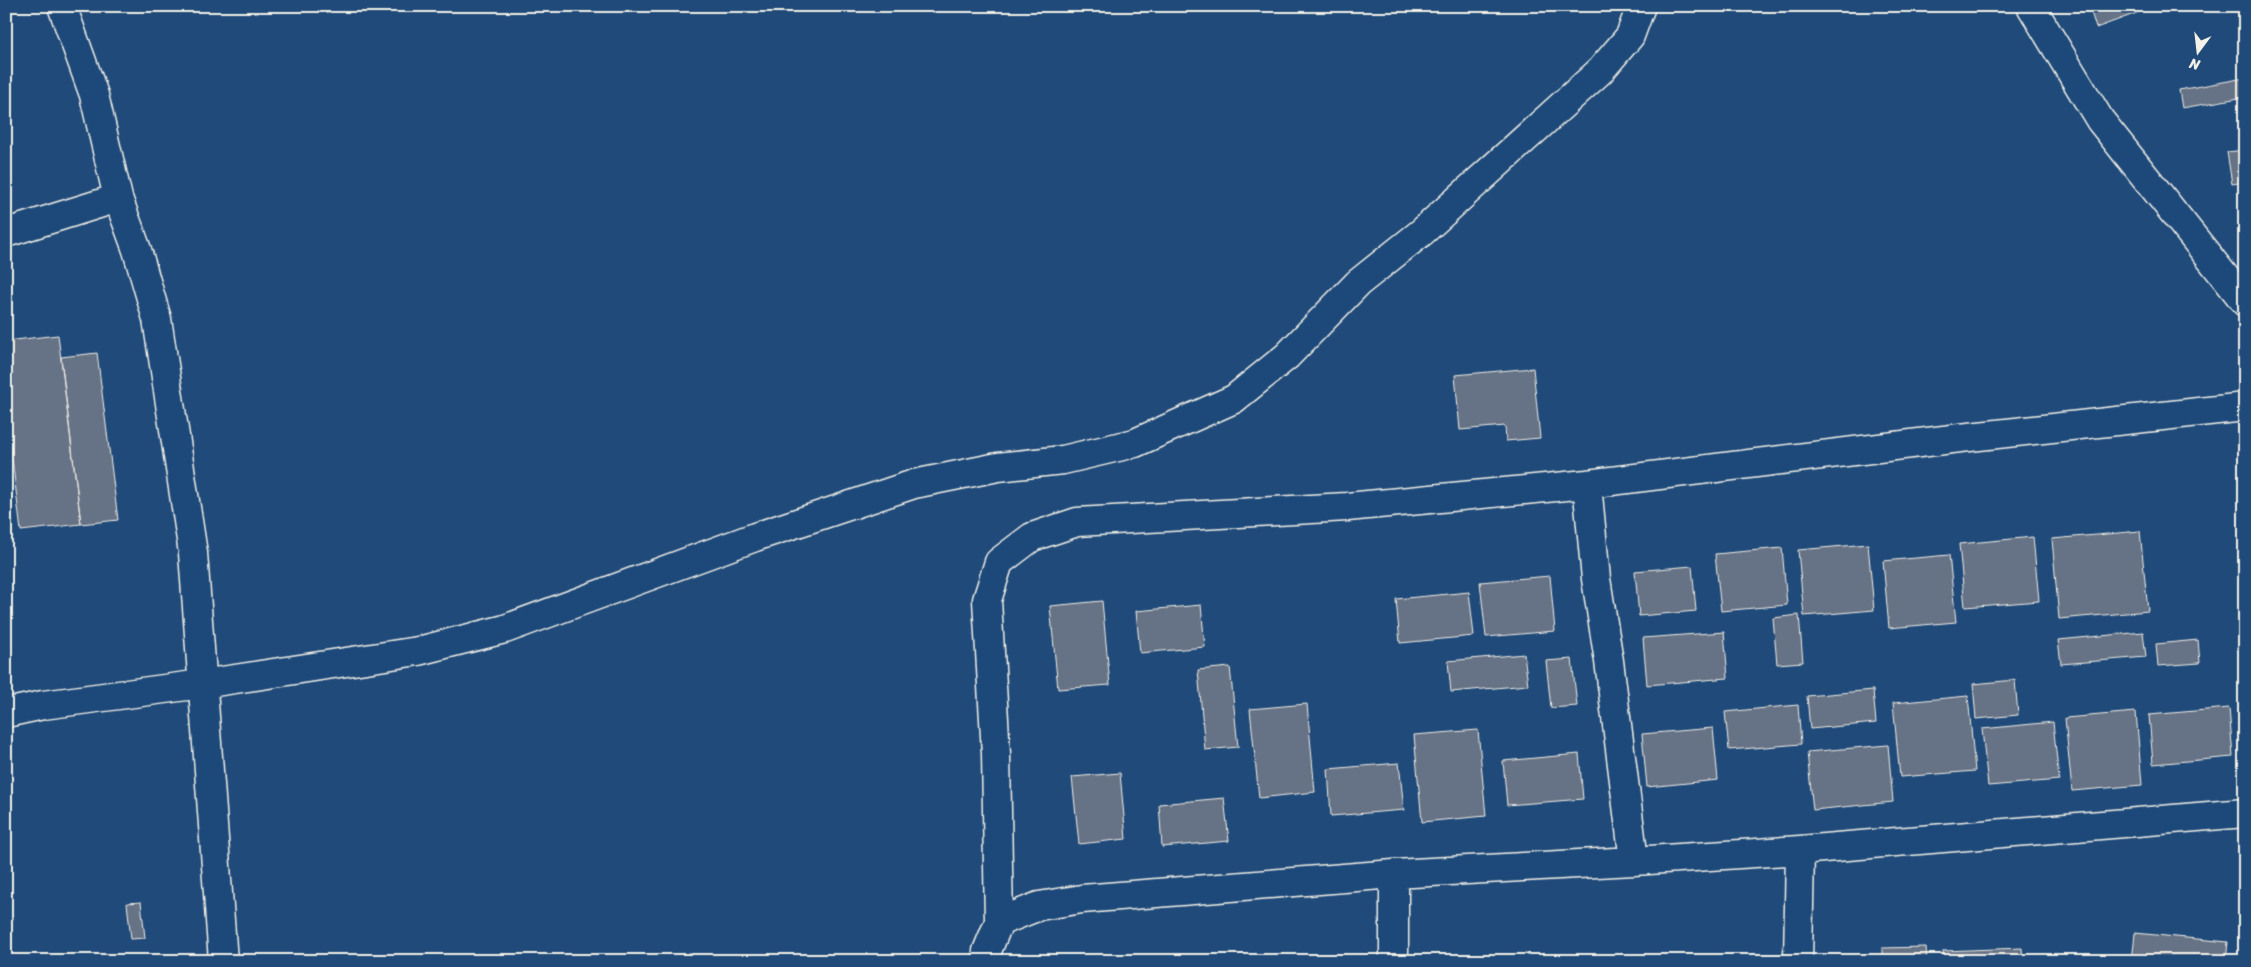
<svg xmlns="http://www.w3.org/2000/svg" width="2251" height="967" viewBox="0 0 2251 967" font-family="Sriracha,sans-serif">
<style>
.building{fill:#667285;stroke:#f4f1e8}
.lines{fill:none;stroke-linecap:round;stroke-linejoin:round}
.street-casing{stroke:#f4f1e8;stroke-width:31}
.street{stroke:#1f4a7a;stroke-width:28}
</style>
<rect width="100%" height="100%" fill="#1f4a7a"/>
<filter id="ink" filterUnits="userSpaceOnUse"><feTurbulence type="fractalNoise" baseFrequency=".02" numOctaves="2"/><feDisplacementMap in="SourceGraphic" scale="10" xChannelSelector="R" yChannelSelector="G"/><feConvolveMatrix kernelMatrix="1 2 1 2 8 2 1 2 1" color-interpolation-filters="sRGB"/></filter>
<g filter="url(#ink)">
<!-- building -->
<path class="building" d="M2089,6H2153V7L2096,28Z
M2245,78V97L2182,108L2179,90Z
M2245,150V182L2232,184L2227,152Z
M58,335L81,524L21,531L6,410V341Z
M97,353L118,520L81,524L61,357Z
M1533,368L1540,438L1506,441L1505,426L1460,430L1455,375Z
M2140,531L2148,611L2059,619L2052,539Z
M2033,537L2039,601L1965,607L1959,544Z
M1868,544L1874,610L1804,616L1798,550Z
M1782,548L1787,605L1721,611L1715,554Z
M1949,555L1956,622L1889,628L1883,561Z
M1692,566L1696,611L1639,616L1635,571Z
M1550,576L1555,631L1486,637L1480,582Z
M1469,592L1474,636L1400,643L1396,599Z
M1102,601L1110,685L1058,689L1050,606Z
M1201,605L1205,647L1140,653L1136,611Z
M1799,615L1803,662L1777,664L1773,618Z
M1724,632L1728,678L1647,685L1643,638Z
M2143,632L2146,657L2061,664L2058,640Z
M2198,640L2200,663L2158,666L2156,644Z
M1524,654L1528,685L1451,692L1448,661Z
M1572,659L1577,706L1551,708L1546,661Z
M1230,667L1238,747L1205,750L1198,670Z
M2015,680L2018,715L1976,719L1973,684Z
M1873,690L1876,723L1810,729L1807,696Z
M1968,696L1975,771L1900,777L1893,703Z
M1307,704L1315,792L1259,798L1250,709Z
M1798,705L1801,744L1729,750L1725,712Z
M2229,708L2233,757L2153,764L2149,715Z
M2136,712L2142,785L2072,791L2065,718Z
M2053,722L2059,780L1988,786L1982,729Z
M1713,728L1718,780L1647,787L1642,734Z
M1478,730L1486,816L1422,822L1414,735Z
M1888,745L1893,802L1813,810L1807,752Z
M1579,754L1583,799L1507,805L1503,761Z
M1399,763L1404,810L1331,816L1328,769Z
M1120,773L1126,839L1079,844L1072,777Z
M1224,798L1229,841L1162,847L1159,804Z
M141,902L145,938L131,939L127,903Z
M2135,933L2228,942L2226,961H2132Z
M1926,947L1927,961H1882V948Z
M2022,948L2023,961H1944L1943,951Z"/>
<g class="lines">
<!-- street casing -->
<g class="street-casing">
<path id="street" d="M62,6L94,95L118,198L137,250L157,319L193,553L223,961
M2031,6L2100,120L2245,302
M6,233L118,198
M1587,484L1596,579L1609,661L1634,861
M6,713L43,705L202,684L418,651L505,629L755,537L914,484L998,467L1063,460L1135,443L1234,399L1287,356L1358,283L1422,232L1600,71L1630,36L1641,6
M999,922L996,754L987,600L999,562L1032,537L1077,522L1347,507L1587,484L1960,438L2245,407
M986,961L987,951L999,922L1039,906L1082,899L1394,874L1634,861L1800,850L2245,813
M1394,961V874
M1798,961L1800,850"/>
</g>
<!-- street -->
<use href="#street" class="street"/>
</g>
</g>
<!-- margin -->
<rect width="2251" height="967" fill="none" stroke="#1f4a7a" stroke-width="25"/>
<rect x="12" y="12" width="2226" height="942" fill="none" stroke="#f4f1e8" stroke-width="2" filter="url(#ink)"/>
<!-- north arrow -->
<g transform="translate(2198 52) rotate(195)" stroke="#1f4a7a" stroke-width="4" paint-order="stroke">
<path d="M0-4L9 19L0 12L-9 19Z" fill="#f4f1e8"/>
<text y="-8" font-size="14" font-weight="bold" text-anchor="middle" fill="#f4f1e8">N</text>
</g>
</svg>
